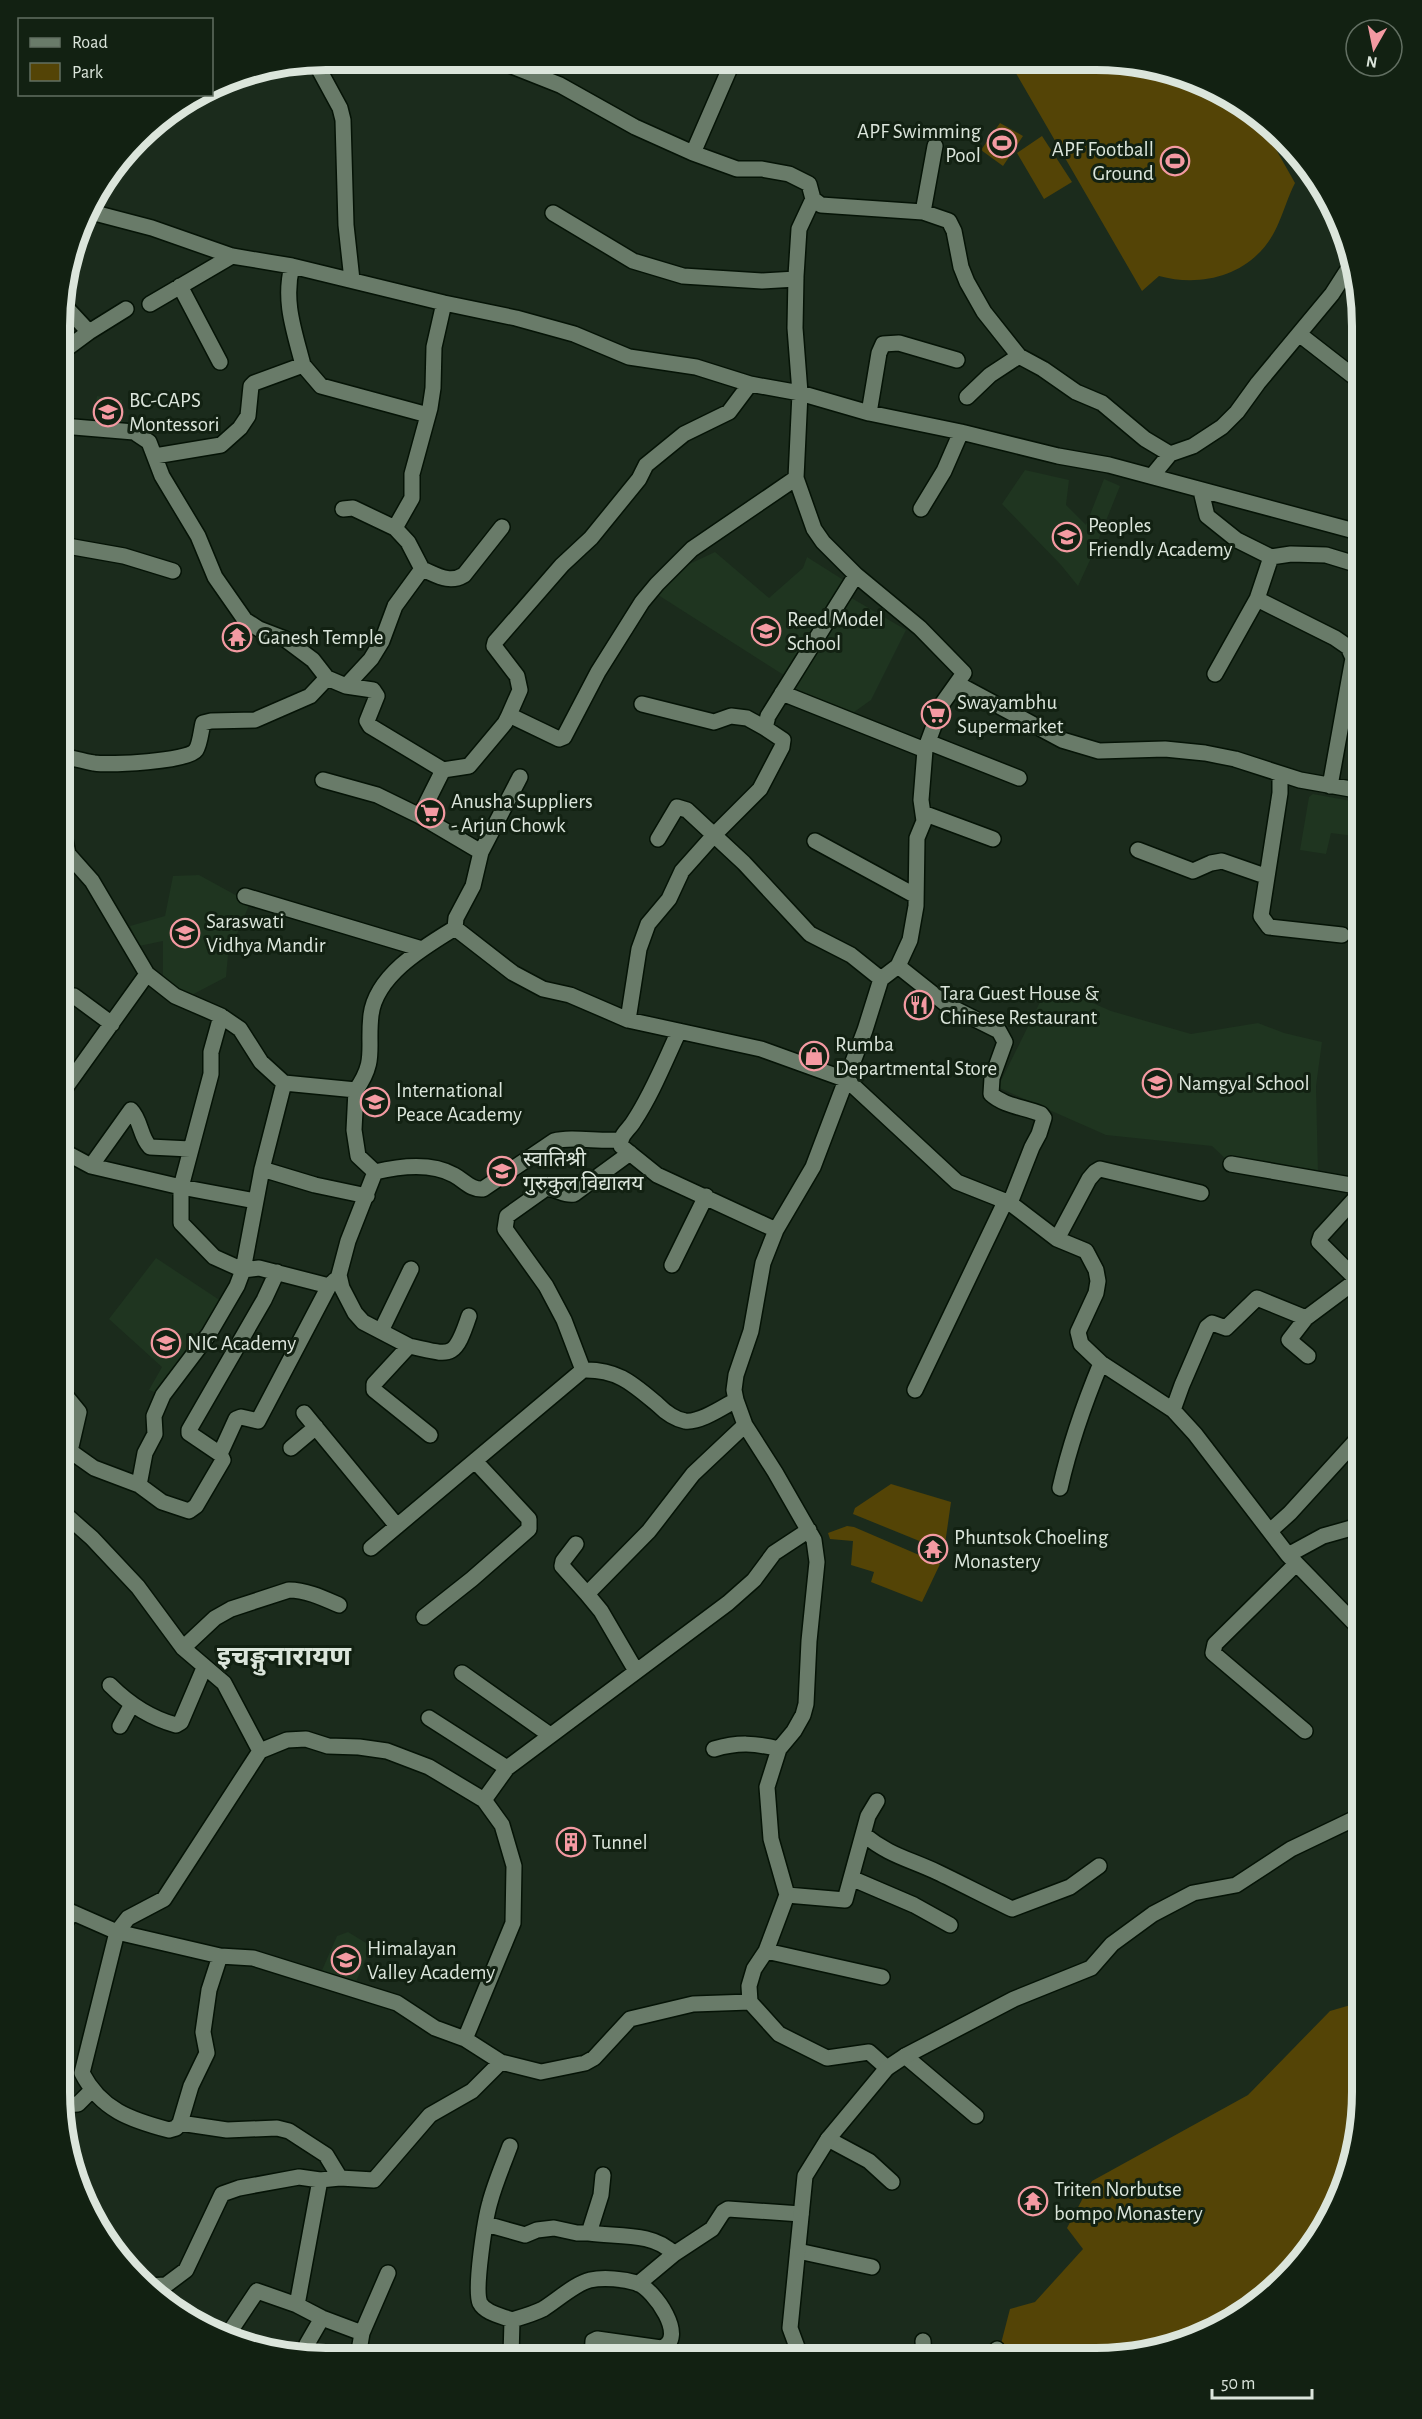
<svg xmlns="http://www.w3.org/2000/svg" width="1422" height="2419" viewBox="0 0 1422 2419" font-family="'Alegreya Sans','Noto Sans Devanagari',sans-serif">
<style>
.built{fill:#1f3520}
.green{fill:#544406}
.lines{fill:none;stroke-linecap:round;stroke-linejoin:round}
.minor-casing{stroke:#051306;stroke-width:18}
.tertiary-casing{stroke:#051306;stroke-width:18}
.minor{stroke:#697b69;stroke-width:15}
.tertiary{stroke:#697b69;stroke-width:15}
.labels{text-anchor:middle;stroke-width:6;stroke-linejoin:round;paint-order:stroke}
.poi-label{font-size:21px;fill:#dbe5db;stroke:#122112;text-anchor:start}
.district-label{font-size:27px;font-weight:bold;fill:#dbe5db;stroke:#122112}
.rim{fill:none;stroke:#dbe5db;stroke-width:8}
</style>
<rect width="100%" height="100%" fill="#1b2b1c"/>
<!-- built -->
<path class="built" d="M97,396L122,400V429L93,424Z
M1025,470L1069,480L1066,505L1086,525L1104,479L1120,486L1091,558L1078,586L1061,565L1002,504Z
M715,552L769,598L803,568L807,557L845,581L790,679L655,593L683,567Z
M843,593L906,630L871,700L847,717L786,690Z
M1313,794L1362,803V837L1331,833L1326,854L1300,850L1309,797Z
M199,875L250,903L228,955L226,977L184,999L163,983V941L139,946L130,926L165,916L173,876Z
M1044,994H1072L1111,1011L1191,1034L1258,1023L1284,1033L1322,1042L1316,1086L1318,1175L1231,1164L1212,1146L1106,1135L995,1086L1001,1081Z
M387,1092L386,1111L364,1114L362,1093Z
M156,1258L224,1303L163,1395L149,1390L162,1367L109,1319Z
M348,1932L371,1946L353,1989L320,1975L337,1936Z"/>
<!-- green -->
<path class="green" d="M1012,62H1130L1198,80L1256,114L1295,183C1288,197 1285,208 1279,222C1259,272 1207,289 1159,276L1142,291L1013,68Z
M1000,123L1023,136L1003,166L981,150Z
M1042,136L1072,182L1044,199L1017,153Z
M891,1484L951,1502L944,1551L853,1514L855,1508Z
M847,1526L854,1527L940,1564L922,1602L871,1582L874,1572L851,1565L853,1541L830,1539L828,1533Z
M1361,2002V2110L1342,2194L1307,2254L1257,2304L1197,2339L1096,2359H997L1010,2309L1035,2302L1083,2249L1067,2228L1092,2181L1248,2095L1330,2011Z"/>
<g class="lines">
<!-- minor casing -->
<g class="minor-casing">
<path id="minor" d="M499,61L560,85L635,127L693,153L733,61
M315,62L340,108L343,120L346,225L352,280
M813,199L821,205L923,212L949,221L954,231L961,267L967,282L984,312L1019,356L1043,369L1076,392L1102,403L1145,439L1170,454
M87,211L152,228L232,256L292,266L444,303L516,318L574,334L629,357L696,367L750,384L800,393L869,413L961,432L1058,456L1109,465L1362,533
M923,212L935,146
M553,213L633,261L683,276L762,281L796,279
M180,286L220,362
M62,303L89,332
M150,304L232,256
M1299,334L1362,383
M62,352L89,332L126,309
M303,365L321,386L428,415
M967,397L990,375L1019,356
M869,413L879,353L883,344L899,343L957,360
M62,426L134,432L149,442L162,476L198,536L215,577L245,620L259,629L285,639L313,660L327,678L346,686L373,690L377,696L367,721L370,726L443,770L469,766L505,723L509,715L559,739L564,737L598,672L642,602L657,584L692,549L796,478
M155,456L221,445L240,428L248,416L251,386L254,383L303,365C294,330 283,301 292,266
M1152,476L1170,454L1193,446L1222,427L1237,412L1258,383L1332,294L1350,266
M1201,491L1207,516L1237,540L1271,557L1291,554L1326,555L1362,566
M343,509L353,508L395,528
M921,509L944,471L961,432
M62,545L124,556L173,571
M1271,557L1257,599L1335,638L1348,647L1353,658L1330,786
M422,569C437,575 449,584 464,575L502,527
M1215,674L1257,599
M958,684L1062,740L1099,751L1165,749L1205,753L1235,759L1300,780L1362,791
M346,686L371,659L382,641L395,606L422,569L408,542L395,528L412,498V474L430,408L433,388L434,347L444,303
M782,693L925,750
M642,704L714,722L731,716L747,718L765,728
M509,715L520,690L517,676L494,646L495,642L562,565L591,538L639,479L646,465L684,434L729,412L750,384
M928,742L1019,778
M62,756C72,758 83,761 94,763C109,765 188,762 196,750C200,744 201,731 203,723L211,721L255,720L310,696L327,678
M443,770L420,816L481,852
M1280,774V793L1261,916L1269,927L1342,935
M323,780L377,795L420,816
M923,813L993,839
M62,825L68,854L92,881L147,974L175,996L221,1016L240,1029L261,1062L284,1083L356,1090L354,1130L358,1156L375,1172L348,1241L339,1275L342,1288L355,1313L363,1322L409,1346L374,1384V1390L430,1435
M658,839L677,807L687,810L744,863L810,934L851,955L881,979
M815,841L916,896
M1138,850L1193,871L1211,863L1222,861L1265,876
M245,896L422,949
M455,928L513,973L543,989L570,995L628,1020L639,949L648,924L669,899L682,871L715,834L760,789L782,747L783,740L765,728L768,716L856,575
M898,966L947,1005L999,1031L1005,1042L992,1078L991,1094C1004,1106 1024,1107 1041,1114L1044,1118L1039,1134L1032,1147L1010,1203
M74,996L112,1024
M221,1016L211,1052V1074L181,1187V1223L214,1257L243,1270L259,1268L329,1286
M628,1020L761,1049L847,1080L957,1182L1010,1203L1057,1239L1086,1251L1096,1270L1098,1281L1096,1293L1078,1332L1081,1344L1101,1363L1173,1410L1195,1434L1288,1555L1362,1631
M679,1031C665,1061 652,1094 634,1121C629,1130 619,1135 621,1146L657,1175L776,1230
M356,1090C377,1060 367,1049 371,1015C376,975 424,947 455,928L456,918L473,886L481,852L520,777
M61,1094L147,974
M1362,1095L1360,1094L1362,1087
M61,1150L91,1166L181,1187L255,1201
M1231,1164L1362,1187
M91,1166L131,1110C141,1120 140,1137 150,1147L190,1149
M262,1169L315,1185L367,1196
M375,1172C400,1166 431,1162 454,1175C465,1181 471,1190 483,1189L554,1141C571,1136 600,1142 620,1140
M1057,1239L1089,1179L1095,1172L1100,1169L1201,1193
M672,1265L706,1196
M1306,1318L1289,1340L1308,1356
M381,1331L411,1269
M409,1346C451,1355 454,1361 469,1316
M583,1370L564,1320L546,1286L505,1229L507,1216L545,1189C556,1187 563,1196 574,1194L630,1153
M915,1390L1005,1202
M736,1400L745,1425L775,1472L814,1540L817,1562L809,1641L806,1704L803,1715L794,1731L779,1749L767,1787L771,1839L787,1895L766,1951L754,1969L749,1986L750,2002L779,2034L827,2058L869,2052L887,2068
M1173,1410L1182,1385L1207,1327L1212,1323L1226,1328L1257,1298L1306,1318L1357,1280L1319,1242L1321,1236L1362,1191
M304,1413L397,1526
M291,1448L316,1427
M70,1451L94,1468L139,1485L162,1502L189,1511L196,1506L223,1460L220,1454L189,1433V1430L264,1300L277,1272
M220,1454L236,1419L241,1417L258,1421L329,1286L335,1280
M61,1469L70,1451L79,1412L65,1395L61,1393
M139,1485L145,1453L155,1434L154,1416L163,1395L209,1334L237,1286L243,1270L262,1169L284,1083
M1060,1488C1070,1444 1084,1404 1101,1363
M61,1506L67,1516L92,1538L138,1587L183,1648L224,1683L260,1751
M1270,1531L1290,1513L1362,1434
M576,1544L563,1561L562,1566L587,1594
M371,1548L583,1370C617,1369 632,1383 657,1404C664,1411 674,1419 685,1421C700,1423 723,1407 736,1400L734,1390L736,1375L751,1331L763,1263L776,1230L813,1167L865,1030L881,979L898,966L910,940L916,906L917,838L924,821L921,800L925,750L942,704L964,673L920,628L856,575L823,542L814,529L796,478L800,393L795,328L796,276L799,229L813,199L809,184L789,174L762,169H737L693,153
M1288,1555L1323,1536L1362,1525
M1296,1564L1215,1644L1213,1653L1305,1731
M424,1617L472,1579L529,1529V1519L475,1461
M183,1648L215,1618L231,1609L289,1590C306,1590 323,1598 339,1605
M636,1671L601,1611L587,1594L649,1531L693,1474L745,1425
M462,1673L550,1735
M110,1685C129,1704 150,1718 176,1725L181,1722L204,1668
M429,1718L507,1768
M120,1726L132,1704
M714,1749C738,1742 755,1743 779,1749
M863,1834C890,1856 907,1858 937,1872C962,1884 987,1897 1012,1909L1070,1887L1099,1866
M851,1878L914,1905L950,1925
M787,1895L845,1900L868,1816L877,1801
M60,1907L117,1932L220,1956L253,1958L397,2003L435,2028L465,2039L501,2062L541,2072L585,2063L594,2058L630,2019L693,2004L750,2002
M60,1932L71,1913
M766,1951L882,1977
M220,1956L209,1990L203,2032L207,2053L191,2086L180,2123L176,2128L169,2130C131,2120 101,2110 82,2073L117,1932L128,1918L164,1899L260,1751L287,1740L306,1739L328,1746L359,1747L387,1751L429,1767L484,1800
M465,2039L513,1923L514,1866L502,1825L484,1800L507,1768L728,1603L754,1580L774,1553L809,1530
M905,2056L976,2116
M63,2105L78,2104L91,2091
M180,2123L227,2130L277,2128L289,2131L326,2155L340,2178L374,2180L430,2115L472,2091L501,2062
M828,2139L869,2161L892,2182
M510,2146C503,2165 495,2183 490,2202C485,2219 474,2290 480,2303C485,2313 502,2316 512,2320C522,2317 533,2314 543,2309C556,2301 576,2283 590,2280C604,2277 624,2279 637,2283C654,2289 689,2339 661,2348L597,2339L593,2341L592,2358
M320,2180L297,2305L322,2318L362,2333
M486,2224L525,2235L537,2230L554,2228L577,2233H589L601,2195L603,2175
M589,2233C617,2237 654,2232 674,2254
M798,2251L872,2267
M638,2284L674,2254L712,2229L723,2212L728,2209L801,2214
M147,2286L166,2285L186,2270L222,2194L239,2188L299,2177L320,2180L340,2178
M225,2339L257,2291L297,2305
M923,2341L924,2359
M303,2357L307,2344L322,2318
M365,2357L359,2351L362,2333L388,2273
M511,2357L512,2320
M992,2359L997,2349"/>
</g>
<!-- tertiary casing -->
<g class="tertiary-casing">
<path id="tertiary" d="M801,2358L790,2328L805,2176L828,2139L887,2068L905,2056L1014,1999L1091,1968L1112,1944L1153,1914L1193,1893L1236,1885L1291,1849L1362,1815"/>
</g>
<!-- minor -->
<use href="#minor" class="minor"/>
<!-- tertiary -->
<use href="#tertiary" class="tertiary"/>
</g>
<!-- icons -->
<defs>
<g id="stadium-ring" transform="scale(1.5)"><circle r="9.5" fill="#122112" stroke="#f49aa2" stroke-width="1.5"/><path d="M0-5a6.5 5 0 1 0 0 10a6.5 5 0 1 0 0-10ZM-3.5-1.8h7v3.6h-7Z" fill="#f49aa2"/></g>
<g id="school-ring" transform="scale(1.5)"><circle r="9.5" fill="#122112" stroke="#f49aa2" stroke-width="1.5"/><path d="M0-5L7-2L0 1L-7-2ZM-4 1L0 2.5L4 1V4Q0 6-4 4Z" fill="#f49aa2"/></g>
<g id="temple-ring" transform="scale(1.5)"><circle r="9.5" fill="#122112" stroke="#f49aa2" stroke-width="1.5"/><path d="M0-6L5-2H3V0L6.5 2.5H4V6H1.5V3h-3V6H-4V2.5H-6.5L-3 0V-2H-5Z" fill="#f49aa2"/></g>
<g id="supermarket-ring" transform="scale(1.5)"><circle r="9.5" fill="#122112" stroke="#f49aa2" stroke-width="1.5"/><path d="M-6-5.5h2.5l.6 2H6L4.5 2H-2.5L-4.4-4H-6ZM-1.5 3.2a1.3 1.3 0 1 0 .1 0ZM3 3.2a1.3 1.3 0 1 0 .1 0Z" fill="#f49aa2"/></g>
<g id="restaurant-ring" transform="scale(1.5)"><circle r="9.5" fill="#122112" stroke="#f49aa2" stroke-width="1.5"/><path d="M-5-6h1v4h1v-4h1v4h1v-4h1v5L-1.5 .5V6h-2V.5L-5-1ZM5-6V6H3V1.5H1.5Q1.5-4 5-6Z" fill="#f49aa2"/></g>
<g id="shop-ring" transform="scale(1.5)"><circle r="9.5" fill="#122112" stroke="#f49aa2" stroke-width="1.5"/><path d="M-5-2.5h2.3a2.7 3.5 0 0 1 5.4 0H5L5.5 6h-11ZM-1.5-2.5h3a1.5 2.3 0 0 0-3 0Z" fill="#f49aa2"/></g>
<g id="building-ring" transform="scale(1.5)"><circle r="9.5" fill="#122112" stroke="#f49aa2" stroke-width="1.5"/><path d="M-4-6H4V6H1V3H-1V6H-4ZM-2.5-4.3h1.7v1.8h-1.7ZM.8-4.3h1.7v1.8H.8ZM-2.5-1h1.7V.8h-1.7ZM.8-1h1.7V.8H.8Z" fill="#f49aa2"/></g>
</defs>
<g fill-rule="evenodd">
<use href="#stadium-ring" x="1002" y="143"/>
<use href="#stadium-ring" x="1175" y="161"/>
<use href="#school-ring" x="108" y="412"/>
<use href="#school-ring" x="1067" y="537"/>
<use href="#school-ring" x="766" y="631"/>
<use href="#temple-ring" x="237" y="637"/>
<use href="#supermarket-ring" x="936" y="714"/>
<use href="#supermarket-ring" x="430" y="813"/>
<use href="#school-ring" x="185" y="933"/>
<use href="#restaurant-ring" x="919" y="1005"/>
<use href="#shop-ring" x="814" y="1056"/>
<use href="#school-ring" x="1157" y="1083"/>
<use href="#school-ring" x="375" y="1102"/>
<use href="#school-ring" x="502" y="1171"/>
<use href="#school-ring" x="166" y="1343"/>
<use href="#temple-ring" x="933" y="1549"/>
<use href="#building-ring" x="571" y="1842"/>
<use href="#school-ring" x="346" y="1960"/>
<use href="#temple-ring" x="1033" y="2201"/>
</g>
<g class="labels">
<!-- poi labels -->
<g class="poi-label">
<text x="981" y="138" text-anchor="end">APF Swimming<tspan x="981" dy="24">Pool</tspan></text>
<text x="1154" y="156" text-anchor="end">APF Football<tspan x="1154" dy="24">Ground</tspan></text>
<text x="129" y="407">BC-CAPS<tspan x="129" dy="24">Montessori</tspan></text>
<text x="1088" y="532">Peoples<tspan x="1088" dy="24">Friendly Academy</tspan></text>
<text x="787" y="626">Reed Model<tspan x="787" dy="24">School</tspan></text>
<text x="258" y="644">Ganesh Temple</text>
<text x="957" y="709">Swayambhu<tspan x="957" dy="24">Supermarket</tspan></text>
<text x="451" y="808">Anusha Suppliers<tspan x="451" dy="24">- Arjun Chowk</tspan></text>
<text x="206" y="928">Saraswati<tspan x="206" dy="24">Vidhya Mandir</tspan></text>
<text x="940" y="1000">Tara Guest House &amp;<tspan x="940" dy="24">Chinese Restaurant</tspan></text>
<text x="835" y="1051">Rumba<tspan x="835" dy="24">Departmental Store</tspan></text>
<text x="1178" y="1090">Namgyal School</text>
<text x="396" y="1097">International<tspan x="396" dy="24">Peace Academy</tspan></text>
<text x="523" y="1166">स्वातिश्री<tspan x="523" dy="24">गुरुकुल विद्यालय</tspan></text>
<text x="187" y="1350">NIC Academy</text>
<text x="954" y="1544">Phuntsok Choeling<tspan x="954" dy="24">Monastery</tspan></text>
<text x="592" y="1849">Tunnel</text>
<text x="367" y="1955">Himalayan<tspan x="367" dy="24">Valley Academy</tspan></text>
<text x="1054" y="2196">Triten Norbutse<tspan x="1054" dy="24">bompo Monastery</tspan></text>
</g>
<!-- district labels -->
<g class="district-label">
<text x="284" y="1665">इचङ्गुनारायण</text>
</g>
</g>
<!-- crop -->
<path d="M0 0H1422V2419H0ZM326 70H1096A256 256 0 0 1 1352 326V2092A256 256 0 0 1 1096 2348H326A256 256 0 0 1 70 2092V326A256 256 0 0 1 326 70Z" fill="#122112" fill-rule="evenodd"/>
<path class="rim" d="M326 70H1096A256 256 0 0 1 1352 326V2092A256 256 0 0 1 1096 2348H326A256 256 0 0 1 70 2092V326A256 256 0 0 1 326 70Z"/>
<!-- legend -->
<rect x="18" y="18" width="195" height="78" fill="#122112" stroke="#626f62" stroke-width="1.5"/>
<rect x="30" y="38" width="30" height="9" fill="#697b69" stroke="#626f62" stroke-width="1.5"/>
<text x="72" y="48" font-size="18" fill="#dbe5db">Road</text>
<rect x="30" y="63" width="30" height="18" fill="#544406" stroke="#626f62" stroke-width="1.5"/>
<text x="72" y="78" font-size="18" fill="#dbe5db">Park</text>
<!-- north arrow -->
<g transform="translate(1374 48) rotate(189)"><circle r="28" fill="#122112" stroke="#626f62" stroke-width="1.5"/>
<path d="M0-4.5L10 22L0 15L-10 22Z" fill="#f49aa2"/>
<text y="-9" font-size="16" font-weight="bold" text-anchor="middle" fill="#dbe5db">N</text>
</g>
<!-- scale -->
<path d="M1212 2389v9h100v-9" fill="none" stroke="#dbe5db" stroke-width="3"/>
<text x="1221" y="2389" font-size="18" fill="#dbe5db" stroke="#122112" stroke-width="4.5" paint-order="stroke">50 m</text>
</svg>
